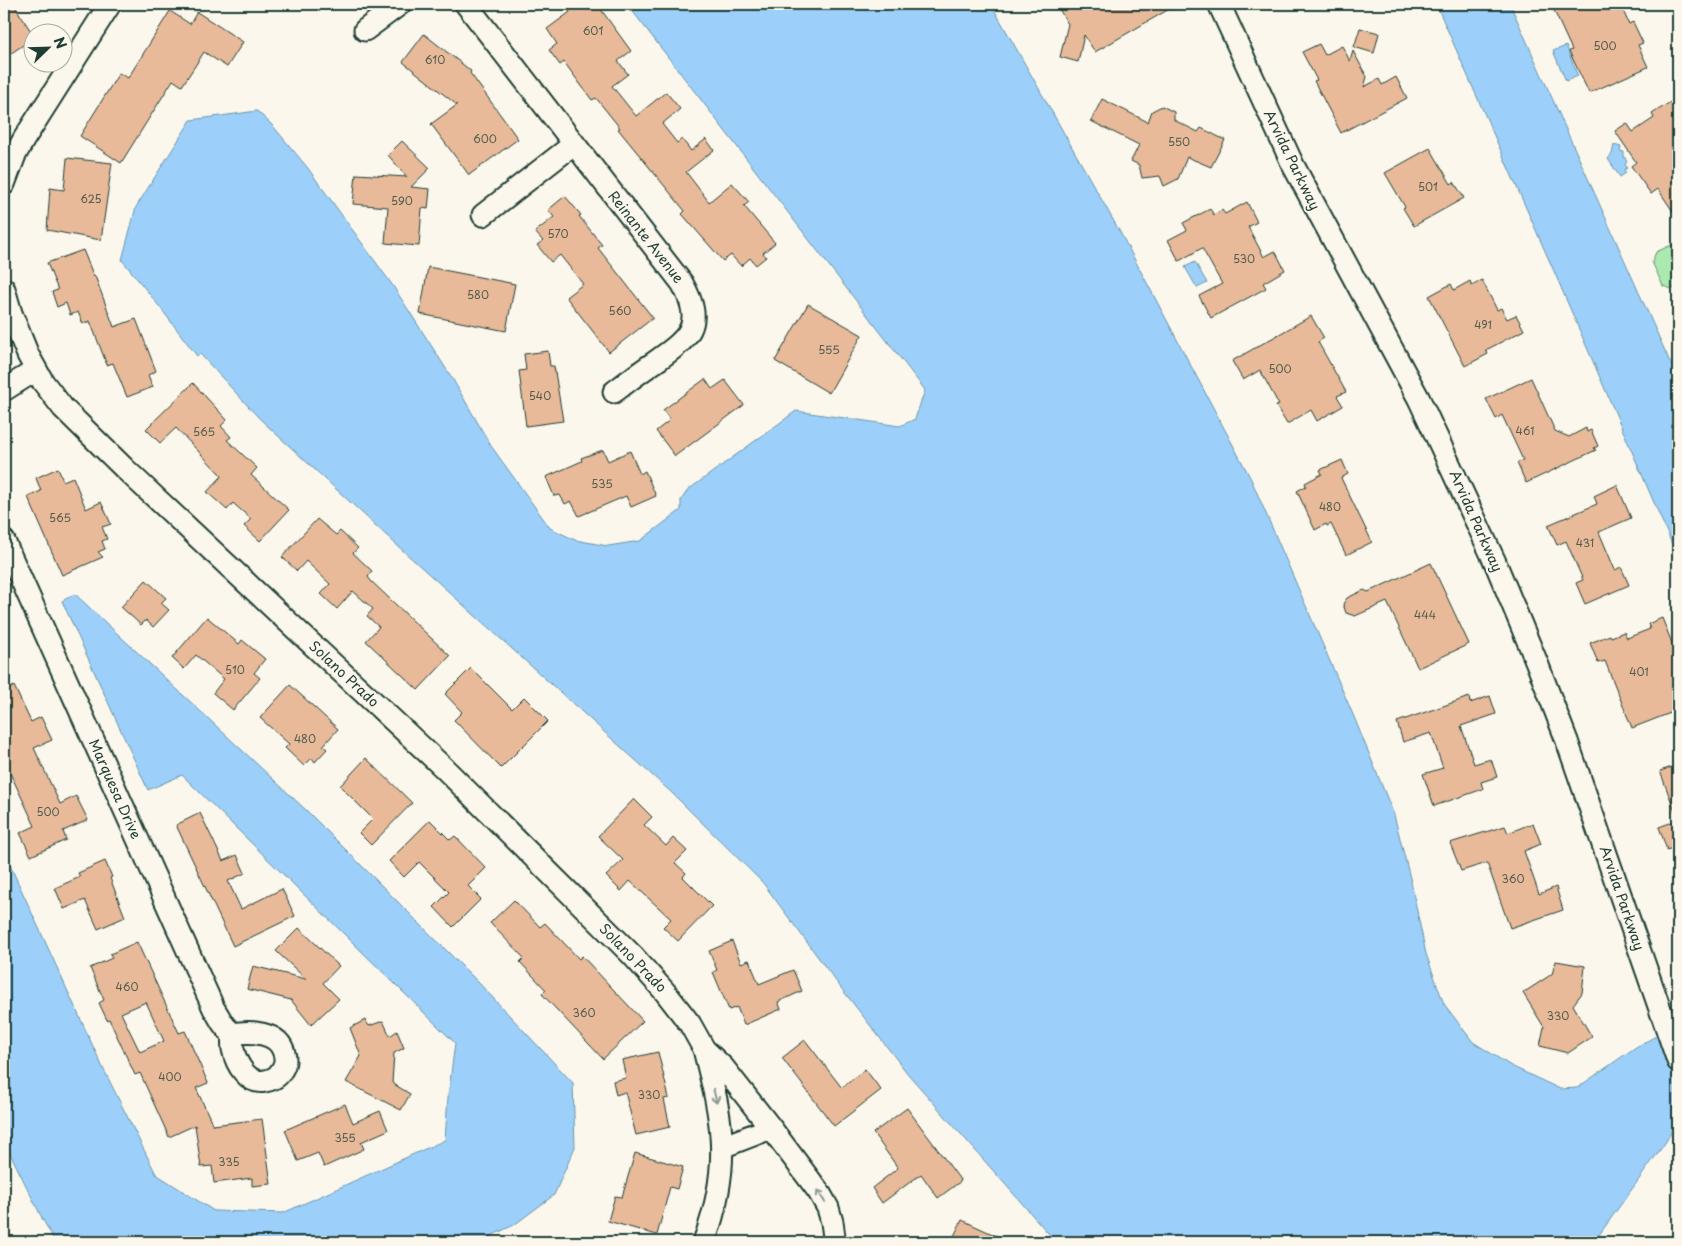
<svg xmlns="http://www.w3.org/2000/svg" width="1682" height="1246" viewBox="0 0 1682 1246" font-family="'Playpen Sans',sans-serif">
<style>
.green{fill:#ace9b0;stroke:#669372}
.water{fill:#9cd0fa;stroke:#6a95ab}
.building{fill:#e8ba99;stroke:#1f3d34;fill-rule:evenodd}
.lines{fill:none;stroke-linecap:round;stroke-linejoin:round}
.minor-casing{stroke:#1f3d34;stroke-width:25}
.minor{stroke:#fbf7ec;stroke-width:21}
.oneway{stroke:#8d9a90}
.labels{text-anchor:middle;stroke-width:4;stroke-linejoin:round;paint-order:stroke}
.number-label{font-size:11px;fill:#515c4d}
.street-label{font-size:14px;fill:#1f3d34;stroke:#fbf7ec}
</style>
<rect width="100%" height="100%" fill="#fbf7ec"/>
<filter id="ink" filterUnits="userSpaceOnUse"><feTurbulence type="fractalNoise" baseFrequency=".02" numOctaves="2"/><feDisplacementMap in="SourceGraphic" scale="10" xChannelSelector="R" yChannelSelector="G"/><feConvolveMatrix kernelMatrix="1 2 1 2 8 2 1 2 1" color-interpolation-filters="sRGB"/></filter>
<g filter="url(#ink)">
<!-- green -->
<path class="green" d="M1678,242V286L1672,289L1663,286L1652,262L1656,252Z"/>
<!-- water -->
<path class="water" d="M627,4H991L1121,234L1251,479L1354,717L1394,815L1411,882L1426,954L1444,1004L1473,1042L1511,1066L1560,1089L1577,1088L1636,1047L1678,1024V1121L1665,1143L1594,1242H1056L908,1074L838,984L763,883L672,793L400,548L260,419L200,354L197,356L159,306L122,260L136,207L191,120L257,111L273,126L307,167L393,286L452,378L491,446L550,528L575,540L608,546L640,541L681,510V500L688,490L796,411L900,426L915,419L925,390Z
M1436,4H1510L1678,380V558L1553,269Z
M1566,46L1578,76L1566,81L1553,51Z
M1614,145L1621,147L1620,151L1624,152V156L1627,162L1625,164L1627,168L1624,170L1626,173L1620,177L1608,159L1612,154Z
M1195,262L1207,283L1197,288L1185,267Z
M75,594L306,810L477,981L573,1083L575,1147L554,1195L514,1225L478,1242H55L43,1220L4,1141V852L103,1068L156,1174L214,1211L283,1213L445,1140L448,1097L455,1043L182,775L148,790L62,601Z"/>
<!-- building -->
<path class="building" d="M563,4H597L631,51L618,61L628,74L612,86L636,116L666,92L680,109L662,124L677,143L682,139L691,151L706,139L714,150L686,172L709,202L732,183L749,202L744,206L775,243L763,253L766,257L756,265L750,258L741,266L731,255L723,261L682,214L685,211L618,129L620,128L596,98L592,100L564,62L560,65L549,50L557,44L547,29L570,12Z
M1056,4H1178L1095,52L1084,35L1078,62L1060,57L1068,24Z
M1551,4H1620L1629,24L1633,22L1643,43L1638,45L1648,67L1589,93L1569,51L1572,50Z
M14,5L32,33V39L4,58V12Z
M170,11L190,24L197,12L243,42L227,67L204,52L182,86L173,80L121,163L80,136L119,73L128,78Z
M1360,28L1379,33L1374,53L1354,47Z
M424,34L471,71L470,73L518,139L469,175L431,124L457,105L403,62Z
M1319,44L1325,55L1342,46L1350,61L1353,51L1367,77L1364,87L1379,79L1382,85L1396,77L1407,98L1341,133L1314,81L1317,80L1302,52Z
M1678,97V219L1658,189L1651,194L1631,166L1636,162L1615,131L1627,123L1633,132L1654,118L1652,114Z
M1102,99L1148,122L1152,111L1162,106L1174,112V120L1198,132L1201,128L1225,140L1211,167L1187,157L1178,179L1164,186L1160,176L1142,178L1139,165L1131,161L1139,145L1091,121Z
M402,141L430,168L411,187L430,189L428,209L422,208L419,246L385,243L388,207L353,204L356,174L407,177L388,155Z
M1430,148L1451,184L1454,182L1464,198L1414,226L1403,208L1405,207L1385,173Z
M67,158L112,163L101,240L47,230L50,188L64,190Z
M565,196L581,215L579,216L602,245L598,248L653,318L609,352L566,297L583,284L560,255L551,262L537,245L543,241L535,232L554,217L548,210Z
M1247,202L1257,222L1248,227L1264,257L1275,251L1285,270L1263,283L1266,288L1211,318L1199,296L1222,284L1202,248L1179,261L1168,240L1187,230L1183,223L1210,209L1214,215L1222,210L1225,214Z
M83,250L94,277L95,276L114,327L136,319L156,371L148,375L153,387L127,397L113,363L107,365L90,321L83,324L78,312L70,315L66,303L57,307L52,292L58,290L47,263Z
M428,267L515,284L506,331L420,314Z
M1482,280L1497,310L1501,308L1507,319L1516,315L1524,330L1486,350L1488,354L1465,366L1429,296L1451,284L1454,290L1470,281L1472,286Z
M808,304L862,335L829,393L775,361Z
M1311,316L1324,338L1318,342L1346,392L1337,396L1343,406L1317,421L1311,410L1287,424L1276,406L1279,405L1260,370L1243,380L1232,361Z
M548,351L550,366H554L563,421L526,426L519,371L526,370L524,354Z
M1531,378L1555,431L1569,437L1586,428L1587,432L1591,430L1598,446L1594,448L1596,450L1526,483L1517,463L1523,460L1502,415L1496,419L1486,399Z
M705,379L712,389L725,380L744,405L675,456L656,431L670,420L663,410Z
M193,383L227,420L221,426L231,437L227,440L257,468L251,475L289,510L260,541L244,526L251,519L233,503L227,510L207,492L222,476L176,428L160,443L146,429Z
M603,450L608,461L630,451L640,474L645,471L656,496L631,507L626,496L579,516L571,501L565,504L560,495L554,496L546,477L582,461L581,458Z
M1342,460L1348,474L1341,478L1372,542L1346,555L1331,524L1327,526L1326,524L1315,530L1297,491L1306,486L1305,483L1322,474L1320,470Z
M58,468L63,481L73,477L86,509L101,502L111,524L102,527L107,539L102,541L105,549L98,552L103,557L62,575L28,497L41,491L36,478Z
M1617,485L1631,518L1599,532L1615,570L1621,567L1629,585L1585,604L1576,583L1583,580L1566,541L1557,545L1548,525L1597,504L1594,496Z
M317,519L336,535L340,531L358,548L353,553L372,571L368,577L371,581L450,656L418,690L366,641L379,627L367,616L373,609L353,591L337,609L321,594L330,584L306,561L297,571L282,557Z
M1431,563L1469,644L1418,668L1387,602L1355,616L1346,613L1343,604L1347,598L1364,590L1368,592Z
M146,580L166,598L161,603L169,610L153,627L146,620L141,625L121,607Z
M207,617L239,644L242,640L265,659L254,673L260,678L233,710L213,693L224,679L196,655L184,669L172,658Z
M1662,618L1678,658V710L1632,728L1605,661L1598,663L1590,643L1610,635L1611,637L1624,632L1627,638L1650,629L1648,624Z
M471,668L512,709L524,697L548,721L501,768L454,720L462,712L445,694Z
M290,685L338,729L323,746L327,749L315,762L312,758L304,766L285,748L289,744L260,718Z
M14,686L31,722L41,717L52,740L34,748L60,804L76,796L88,820L63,831L66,840L31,856L20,833L35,826L4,760V692Z
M1490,696L1496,714L1461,726L1474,764L1491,759L1497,777L1481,782L1483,789L1434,806L1423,774L1443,768L1431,733L1403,742L1397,722L1469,697L1470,703Z
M366,758L412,803L371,845L359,833L373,819L340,786Z
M1678,765V817H1677L1660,771Z
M634,799L652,817L644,825L666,846L673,838L687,851L675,863L686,873L683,877L712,906L678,941L663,927L671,919L630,881L621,891L606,876L623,860L598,836Z
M200,813L223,861L237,855L245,873L228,881L241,909L282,889L295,916L233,946L176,825Z
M430,820L450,840L455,836L486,868L468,886L481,899L453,927L434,907L449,892L419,862L404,877L389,861Z
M1678,820V846L1667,850L1659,827Z
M1533,823L1541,844L1524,851L1539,894L1556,887L1563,910L1510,928L1487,863L1461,871L1450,843L1505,826L1508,833Z
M105,861L112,877L110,878L125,917L98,929L85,900L64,909L55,888L80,877L78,873Z
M514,900L540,927L545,923L579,959L582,956L643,1021L603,1059L542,994L546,990L520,962L524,958L490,923Z
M299,928L339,966L323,983L339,999L311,1025L291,1000L247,989L253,966L306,979L276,951Z
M732,941L741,963L749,960L759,984L793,970L802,991L778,1002L781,1009L744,1025L737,1007L729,1010L713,972L717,970L709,951Z
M137,942L179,1033L185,1031L208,1083L196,1088L213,1125L262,1119L271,1184L252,1186V1178L214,1183L212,1166L201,1167L195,1125L169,1137L140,1073L135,1075L109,1019L107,1020L99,1003L104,1000L90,968L112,958L110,954ZM146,1002L164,1041L140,1052L121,1013Z
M1556,961L1585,966L1582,993L1573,1005L1592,1037L1568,1053L1540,1046L1544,1027L1523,993L1552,974Z
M365,1020L369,1026L383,1021L390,1036L397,1031L404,1048L394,1053L392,1083L410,1094L401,1110L346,1082L361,1056L350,1028Z
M805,1040L842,1088L865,1069L881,1090L834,1126L782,1058Z
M658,1052L669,1098L664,1099L670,1127L636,1135L625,1092L616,1095L613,1081L626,1078L622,1060Z
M345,1104L353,1123L380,1111L388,1130L361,1142L364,1149L324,1167L318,1153L298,1161L285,1130Z
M907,1108L961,1181L938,1198L921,1174L882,1203L872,1188L898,1168L873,1133Z
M635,1153L683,1167L677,1189L670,1187L657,1235L608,1221L615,1196L622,1197Z
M962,1220L1010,1242H951Z"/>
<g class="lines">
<!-- minor casing -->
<g class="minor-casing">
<path id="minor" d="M466,4L682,283C706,325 689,338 655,362C641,371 627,382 614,392
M1219,4L1293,165L1419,399L1495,562L1537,663L1567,741L1678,1061
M365,30L400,4
M4,184L15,155L24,139L110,4
M483,215L574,144
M4,289L11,313L28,355L43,382L63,408L125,469L444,768L633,956L666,993L690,1024L704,1049L723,1067L771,1128L819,1192L828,1208L832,1222L834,1237L833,1242
M4,390L36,370
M4,541L214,1009C218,1014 220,1020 224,1025C226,1028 230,1031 232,1034C233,1039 232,1045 233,1049C236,1064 248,1085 265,1081C271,1080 278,1077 281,1071C285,1066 286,1059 284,1053C279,1031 249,1031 232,1034
M722,1147L771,1128
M704,1242C716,1209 724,1172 721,1136C719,1106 711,1078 704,1049"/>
</g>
<!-- minor -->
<use href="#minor" class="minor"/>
</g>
<!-- one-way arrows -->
<defs><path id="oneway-shaft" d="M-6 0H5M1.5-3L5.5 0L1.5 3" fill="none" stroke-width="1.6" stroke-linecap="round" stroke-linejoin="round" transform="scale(1.25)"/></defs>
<g class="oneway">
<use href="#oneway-shaft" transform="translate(715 1096) rotate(77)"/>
<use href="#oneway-shaft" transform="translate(821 1196) rotate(-122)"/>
</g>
</g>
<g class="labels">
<!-- number labels -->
<g class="number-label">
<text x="593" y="35">601</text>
<text x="1605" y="50">500</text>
<text x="435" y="64">610</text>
<text x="485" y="143">600</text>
<text x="1179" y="146">550</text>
<text x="1428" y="191">501</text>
<text x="91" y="203">625</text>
<text x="402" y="205">590</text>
<text x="558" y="238">570</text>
<text x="1244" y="263">530</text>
<text x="478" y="299">580</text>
<text x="620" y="315">560</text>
<text x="1483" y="329">491</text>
<text x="829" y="354">555</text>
<text x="1280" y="373">500</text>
<text x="540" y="400">540</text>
<text x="1525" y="435">461</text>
<text x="204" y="436">565</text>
<text x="602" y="488">535</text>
<text x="1330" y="511">480</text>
<text x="60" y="522">565</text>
<text x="1585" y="547">431</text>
<text x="1425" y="619">444</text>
<text x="235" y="674">510</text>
<text x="1639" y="676">401</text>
<text x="305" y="743">480</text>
<text x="48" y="816">500</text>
<text x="1513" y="883">360</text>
<text x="127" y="991">460</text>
<text x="584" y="1017">360</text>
<text x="1558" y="1020">330</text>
<text x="170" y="1081">400</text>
<text x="649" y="1099">330</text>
<text x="345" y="1142">355</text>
<text x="229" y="1166">335</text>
</g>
<!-- street labels -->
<g class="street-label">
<text transform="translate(1292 160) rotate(64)" y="5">Arvida Parkway</text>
<text transform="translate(646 237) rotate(52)" y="5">Reinante Avenue</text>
<text transform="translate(1476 521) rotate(66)" y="5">Arvida Parkway</text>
<text transform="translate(344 674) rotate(43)" y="5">Solano Prado</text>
<text transform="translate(115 789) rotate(66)" y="5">Marquesa Drive</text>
<text transform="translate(1622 898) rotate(71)" y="5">Arvida Parkway</text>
<text transform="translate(633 958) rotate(46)" y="5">Solano Prado</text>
</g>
</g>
<!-- margin -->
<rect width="1682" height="1246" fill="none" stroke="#fbf7ec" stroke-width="20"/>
<rect x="10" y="10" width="1662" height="1226" fill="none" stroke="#1f3d34" stroke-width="2" filter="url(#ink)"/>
<!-- north arrow -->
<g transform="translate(48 48) rotate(67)"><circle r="24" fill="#fbf7ec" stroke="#a3ada2"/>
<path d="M0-4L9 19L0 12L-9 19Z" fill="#1f3d34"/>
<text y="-8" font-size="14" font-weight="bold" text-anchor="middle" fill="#1f3d34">N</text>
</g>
</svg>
